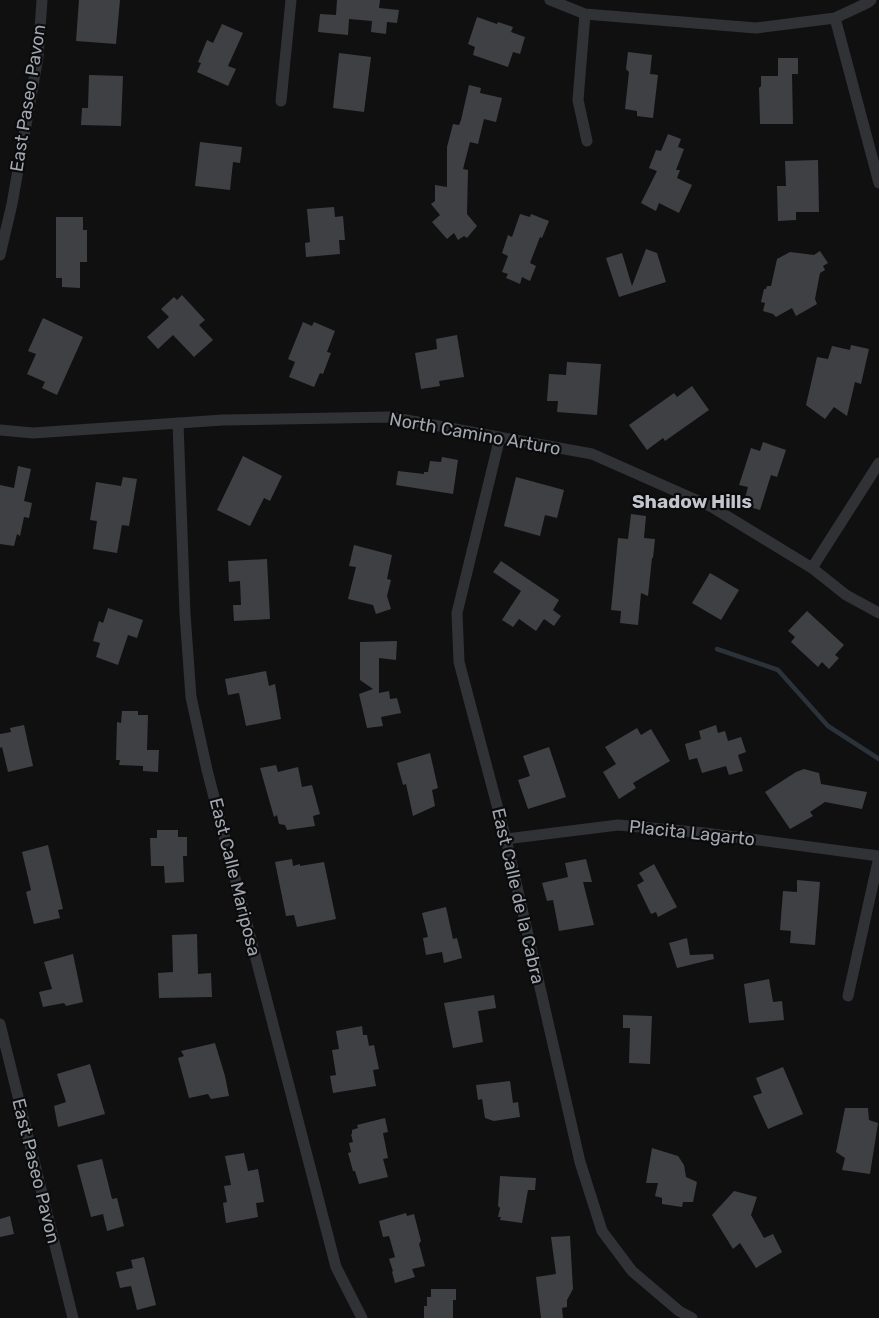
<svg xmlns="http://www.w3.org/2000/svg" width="879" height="1318" viewBox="0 0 879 1318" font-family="Rubik,sans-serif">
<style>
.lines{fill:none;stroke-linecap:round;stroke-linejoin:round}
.stream{stroke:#2b3239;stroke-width:4.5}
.building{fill:#3f4044}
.minor{stroke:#313236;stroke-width:11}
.labels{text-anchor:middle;stroke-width:4.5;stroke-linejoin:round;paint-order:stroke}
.street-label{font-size:18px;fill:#a2a6b1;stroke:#0b0b0c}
.neighbourhood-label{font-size:19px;font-weight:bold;fill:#c3c5ce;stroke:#0b0b0c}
</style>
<rect width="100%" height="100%" fill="#101011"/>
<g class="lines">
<!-- stream -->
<path class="stream" d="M717,649L778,670L828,726L879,759"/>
</g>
<!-- building -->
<path class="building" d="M79,0H120L116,44L76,41Z
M337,0H380L379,8L399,10L397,23L387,22L386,34L371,32L372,21L349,19L348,35L318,32L320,14L336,15Z
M477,17L497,24L498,22L513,27L511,32L525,37L520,54L513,52L508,67L473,55L475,47L468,44Z
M222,24L243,33L228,66L236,69L228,86L197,72L201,63L198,62L207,40L213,43Z
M628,52L652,55L650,74L658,75L653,118L637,116V111L625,109L629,72L626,69Z
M339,53L371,57L364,112L333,108Z
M778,58H798V74H792L793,124H760L759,88L761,86V76H778Z
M89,75L123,76L121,126L81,125L82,108H88Z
M469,85L481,88L480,93L502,98L496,122L484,119L478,144L470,142L463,169L468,170L467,214L477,226L467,238L464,236L458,240L454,233L447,239L432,222L440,215L431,204L435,201V185L447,187V147L453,124L459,125L461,120Z
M668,134L681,139L678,147L684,149L676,170H680L677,178L692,185L679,213L659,203L656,211L641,203L657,171L649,168L656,150L661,151Z
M200,142L242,147L240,163L233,162L230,190L195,186Z
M818,160L819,212H796V220L778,221L777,186H786L785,161Z
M334,207L335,217L343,216L345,240H339L340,254L306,257L305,243L310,242L307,209Z
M520,214L530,217L531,214L549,221L542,238L540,237L530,263L536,266L530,281L522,277L520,284L506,278L508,274L502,272L508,256L502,253L508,235L512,237Z
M56,217H83V230H87V262H80V288L62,287V278H56Z
M646,249L657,253L666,282L619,297L606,258L622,253L632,286Z
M820,251L828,263L823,266L825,270L820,273L815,299L817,304L796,316L792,308L776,317L773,314L763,311L765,303L761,302L764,289H766L767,286H771L777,259L790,252L814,255Z
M182,295L205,320L199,325L213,340L194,357L173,335L158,349L147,337L169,317L161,309L174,297L177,300Z
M43,318L83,337L57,395L42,388L45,382L27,374L36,354L28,351Z
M303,322L312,326L314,322L335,331L327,352L331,353L323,374L320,373L314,387L289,377L295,362L288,359Z
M457,335L464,377L439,381L440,386L421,389L415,353L437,349L436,339Z
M851,345L869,349L861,384L855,382L847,416L834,407L825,419L806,405L817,357L828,359L832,346L850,350Z
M567,362L601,364L597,415L557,412L558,401H547L549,374L566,375Z
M692,386L709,410L665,441L663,438L647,450L629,425L674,393L677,397Z
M763,442L786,450L777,477L771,475L760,510L743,505L748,487L739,485L751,448L760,451Z
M243,456L282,476L270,501L264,498L250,526L217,510Z
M442,457L458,460L453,494L396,485L398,471L424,474V472H428L430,461L441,462Z
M18,466L31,469L24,501L32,503L29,518L24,517L20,536L17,534L14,546L0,544V485L14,488Z
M123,477L137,479L129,526L122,525L117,553L93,549L97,521L90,520L96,482L121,486Z
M516,477L564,490L557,518L545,515L540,536L504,526Z
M631,514L646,516L644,538L655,539L653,558H652L648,596L641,593L638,625L620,623L621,611L611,610L618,538L628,539Z
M354,545L392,555L387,579L391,580L387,596L391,609L376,614L373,605L348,599L356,567L349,566Z
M267,559L270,619L234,621L233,605H241L240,581L229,582L228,561Z
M501,561L559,600L553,610L561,616L554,626L544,619L536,631L519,619L513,627L502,620L521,591L493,572Z
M710,573L739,590L721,620L692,603Z
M108,608L143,620L137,638L128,635L118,665L96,657L100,643L93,641L99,621L103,623Z
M807,611L844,645L835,655L839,658L829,669L822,662L818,667L791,642L795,637L788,631Z
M397,641L396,660L379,658V693L389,691L390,699L397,698L401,713L381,717L383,726L367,728L359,694L373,689L360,680V642Z
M266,671L269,686L275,684L281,719L246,726L239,693L228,695L225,679Z
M122,711H138V715H148L147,750H159L158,772L143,771V766L119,765L120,760H116L117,722L121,723Z
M24,725L33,766L8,772L2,747L0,748V734L11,732L10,728Z
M716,725L718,733L725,731L728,741L741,737L746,752L738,755L743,771L729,775L726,766L702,773L697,758L689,760L685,744L701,739L699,731Z
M637,728L641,735L651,729L670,761L633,783L636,788L619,799L603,772L616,764L605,747Z
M549,747L566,797L528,809L518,780L530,776L523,756Z
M430,753L438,788L432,790L435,806L413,816L406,784L403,785L397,763Z
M276,765L278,772L298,767L302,787L312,785L320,814L313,816L315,826L287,830L285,825L279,824L277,815L274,817L260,768Z
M804,769L819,773L821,784L867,792L862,809L825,802L810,812L813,816L790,829L765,792L796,772Z
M157,830H178V837H187V856H183L184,882L165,883L164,866H151L150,838H157Z
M48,845L63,909L58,910L60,918L34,924L26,892L31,890L22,852Z
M292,859L293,866L300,864V866L324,862L336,919L297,927L294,915L286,916L275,862Z
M586,859L592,882H583L594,925L559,931L553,900L547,901L542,883L568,877L565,863Z
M654,864L677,907L658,917L656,912L651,914L637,885L644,881L639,873Z
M797,880L820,882L815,945L790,943L791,931L780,930L783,891L797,892Z
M446,907L453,939L457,938L462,958L444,963L442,952L426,955L423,938L428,937L422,913Z
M197,934L198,974L211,973L212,997L159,998L158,973L173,972L172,935Z
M687,938L690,955L713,954L714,959L677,968L669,943Z
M73,954L83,1002L66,1006L64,1003L43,1007L39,992L52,989L44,962Z
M769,979L773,1002L782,1001L784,1020L749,1023L744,984Z
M494,995L496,1008L478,1011L483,1042L453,1048L444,1003Z
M623,1015L652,1016L650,1064L629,1063L630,1028H623Z
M362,1026L363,1035H367L369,1046L374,1045L379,1069L373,1070L376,1086L333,1093L330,1076L336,1075L332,1050L339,1049L336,1031Z
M215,1043L225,1076L229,1096L211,1099L208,1094L189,1098L178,1058L184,1056L181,1051Z
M90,1064L105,1114L58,1127L54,1106L66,1102L57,1074Z
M783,1067L803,1114L768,1129L753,1096L762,1093L756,1078Z
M510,1081L513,1103L518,1102L520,1117L494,1121L485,1118L482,1099L478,1100L476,1085Z
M845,1108H868L869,1120L878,1123L870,1174L842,1170L845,1158L836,1152Z
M385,1118L388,1132L383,1133L388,1158L383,1159L388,1177L359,1184L355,1171H353L348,1153L351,1152L349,1143L353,1142L351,1134H352V1130L358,1128L357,1125Z
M652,1148L678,1156L684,1165L686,1177L697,1182L693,1202H683L682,1207L662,1204V1198L655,1196L658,1183H646Z
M244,1153L248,1171L258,1169L264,1202L256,1203L258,1217L226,1223L223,1203L227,1202L224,1186L231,1185L225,1156Z
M102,1159L112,1199L117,1198L124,1226L107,1231L103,1214L91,1217L77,1165Z
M500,1176L536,1178L535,1190H528L522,1223L500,1220L501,1217H498L500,1208L498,1206Z
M734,1191L757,1197L751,1215L764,1238L773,1234L782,1252L756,1268L740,1243L733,1249L712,1215Z
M406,1213L407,1216L414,1214L421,1241L419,1244L425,1266L412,1269L415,1277L395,1283L392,1272L393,1271L389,1259L395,1257L389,1236L383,1237L379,1221Z
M10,1216L14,1234L0,1237V1219Z
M570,1236L573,1289L567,1300V1307L562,1308L563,1318H541L536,1277L556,1274L551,1237Z
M144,1257L156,1305L137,1310L131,1286L120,1288L116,1272L133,1268L131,1260Z
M431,1289H456V1300H453V1318H424V1306H427V1297H431Z"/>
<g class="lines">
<!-- minor -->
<path class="minor" d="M550,0L585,14L756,28L835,18L867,3L871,0
M585,14L578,100L587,141
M835,18L879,183
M281,101L291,0
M0,255L12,204L38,57L42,0
M178,423L185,614L191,697L207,770L336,1267L362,1318
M0,430L33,433L223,420L390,417L592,454L712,507L812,568L846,595L879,613
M500,437L457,613L459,662L506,839L580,1162L602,1231L632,1271L679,1311L692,1318
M812,568L879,463
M506,839L618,825L705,833L879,856
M848,996L879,857
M0,1024L73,1318"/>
</g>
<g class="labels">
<!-- street labels -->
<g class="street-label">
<text transform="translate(28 98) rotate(-81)" y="6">East Paseo Pavon</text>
<text transform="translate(475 434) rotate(10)" y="6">North Camino Arturo</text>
<text transform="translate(692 833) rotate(6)" y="6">Placita Lagarto</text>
<text transform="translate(235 877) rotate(76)" y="6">East Calle Mariposa</text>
<text transform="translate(518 896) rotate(77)" y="6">East Calle de la Cabra</text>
<text transform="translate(36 1171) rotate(76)" y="6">East Paseo Pavon</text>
</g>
<!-- neighbourhood labels -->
<g class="neighbourhood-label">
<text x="692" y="508">Shadow Hills</text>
</g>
</g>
</svg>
